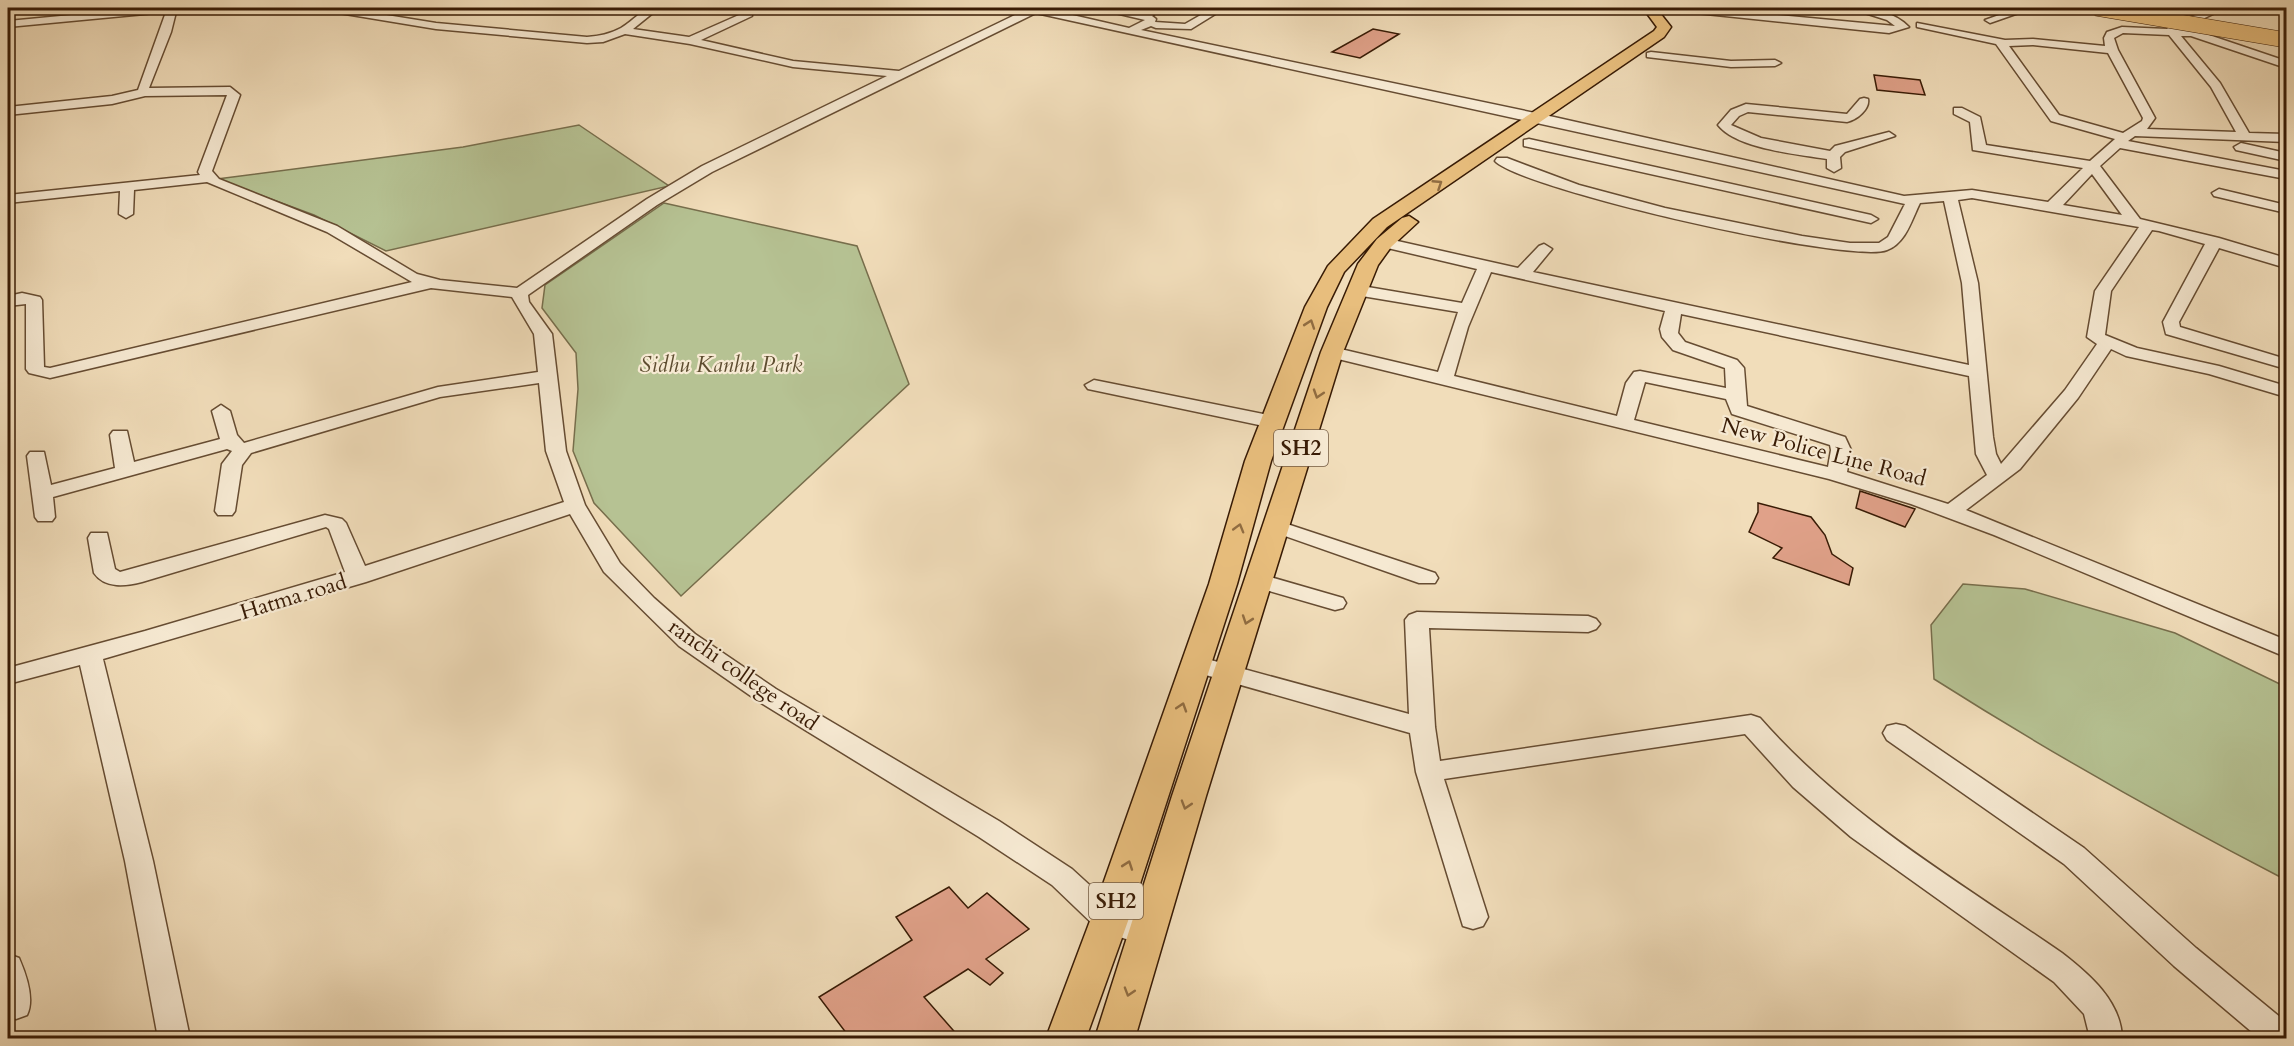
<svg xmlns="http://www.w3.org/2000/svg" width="2294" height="1046" viewBox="0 0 2294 1046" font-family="Cardo,serif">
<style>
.green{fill:#b6c293;stroke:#776e4c;stroke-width:1.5}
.building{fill:#e0a189;stroke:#381b05;stroke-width:1.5}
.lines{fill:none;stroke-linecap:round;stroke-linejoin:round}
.minor-casing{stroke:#664c32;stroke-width:3}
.major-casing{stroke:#381b05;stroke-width:3}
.minor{fill:#f6e9d2;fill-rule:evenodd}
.major{fill:#e8be7d;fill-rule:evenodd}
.major-bridge-casing{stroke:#381b05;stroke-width:16;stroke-linecap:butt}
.major-bridge{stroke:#e8be7d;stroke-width:15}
.oneway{stroke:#906c41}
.labels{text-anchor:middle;stroke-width:4.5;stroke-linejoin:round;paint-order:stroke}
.shield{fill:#f6e9d2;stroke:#715942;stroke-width:1.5}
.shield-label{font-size:21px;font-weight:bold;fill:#381b05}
.park-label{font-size:22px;font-style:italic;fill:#5e4d30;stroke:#f6e9d2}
.street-label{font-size:22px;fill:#381b05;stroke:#f6e9d2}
</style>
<rect width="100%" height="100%" fill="#f1ddba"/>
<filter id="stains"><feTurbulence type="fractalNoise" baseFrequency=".00333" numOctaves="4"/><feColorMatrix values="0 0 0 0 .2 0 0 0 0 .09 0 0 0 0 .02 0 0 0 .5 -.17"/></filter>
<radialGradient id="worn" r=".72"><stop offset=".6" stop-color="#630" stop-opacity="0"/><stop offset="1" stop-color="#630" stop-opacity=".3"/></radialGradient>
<!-- green -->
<path class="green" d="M579,125L669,186L386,251L314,215L217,179L463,147Z
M664,203L857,246L909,384L681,596L594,503L573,451L578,389L576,353L542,308L545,285Z
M1963,584L2025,589L2175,633L2286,687V880C2166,818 2049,752 1934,679L1931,625Z"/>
<!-- building -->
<path class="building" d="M1373,29L1399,34L1360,58L1332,52Z
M1874,75L1920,80L1925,95L1877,90Z
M1860,491L1915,509L1905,527L1856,508Z
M1758,503L1811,517L1825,535L1832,554L1853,568L1849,585L1773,558L1782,548L1749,532L1758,512Z
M949,887L968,908L987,893L1029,929L986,959L1003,973L990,985L968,969L924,997L960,1038H850L819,997L912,940L896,917Z"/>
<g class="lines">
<!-- minor casing -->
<g class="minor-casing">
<path id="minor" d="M145,8H177L171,32L149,88L230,87L240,95L212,171L219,179L337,226L417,274L440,280L517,288L647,199L702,166L887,76L793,67L690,44L625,34L603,42L587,43L436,29L327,11L322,8H343L436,23L587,37C599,36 610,34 621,28C635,20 643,6 659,8L633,29L689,37L748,11L752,12V16L701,40L793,61L899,71L1017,14L964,11L959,8H1042L1129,28L1145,20L1094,8H1114L1142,13L1151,8H1162L1152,16L1156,19L1155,22L1185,24L1213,8H1225L1191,29L1156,28L1151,26L1141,30L1554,117L1904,196L1972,190L2048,202L2083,168L1973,150L1970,122L1954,114V108H1962L1980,117L1986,145L2090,161L2115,139L2051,121L1996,44L1917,27V23L2005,40L2033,39L2105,46L2104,38L2107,32L2122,27L2167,29L2173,23L2177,24L2178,29L2211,27V31L2203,33L2286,61V68L2191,36H2181L2220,83L2249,133L2286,134V142L2135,136L2128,141L2286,171V179L2120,148L2100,166L2140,219L2219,238L2286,258V268L2219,248L2179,322L2180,327L2286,359V369L2166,334L2163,322L2205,244L2159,231L2152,230L2111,291L2105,335L2137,348L2219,366L2286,386V397L2209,374L2126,356L2111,349L2078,398L2020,469L1966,510L2286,640V657L1994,535L1911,504L1829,479L1326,356L1323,352L1332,347L1438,372L1458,312L1356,295L1348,290L1356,285L1462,303L1477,269L1379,246L1376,243L1379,240L1384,238L1518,268L1539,246L1544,244L1552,249L1533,272L1969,365L1962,283L1944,201L1920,203C1912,219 1906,243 1887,250C1851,265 1521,189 1495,161L1497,158H1507L1579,185L1665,208L1802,236L1850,243H1879L1888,237L1905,204L1036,13L712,172L657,205L528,295L529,302L552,334L566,451L585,505L620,563L654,598L695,634L776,689L999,821L1072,869L1119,912L1157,925L1162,934L1157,943L1147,946L1099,930L1052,885L979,837L758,701L679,646L604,572L570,514L366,582L103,659L153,861L190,1038H158L125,861L80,665L8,684V668L145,631L345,572L329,529L326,527L142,582C126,586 105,589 94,573L88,538L91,533H107L115,569L120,572L325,515L342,519L346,523L365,566L564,502L546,451L539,383L440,397L251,453L242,465L235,511L232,515H218L215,511L222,464L232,451L227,449L53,497L55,517L52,521H38L35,517L27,456L30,452H44L51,485L115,468L110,435L113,431H127L134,462L220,439L212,411L221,405L230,411L237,435L244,443L438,387L538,372L534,334L512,297L431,288L50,378L29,373L26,369V304L8,306V296L22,293L40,297L42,300L44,367L50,368L412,282L327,232L207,182L134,190L133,214L126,218L119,214L120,191L8,203V195L200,175L198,172L227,95L145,96L112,104L8,115V107L112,96L138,90L166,12L8,27V21ZM2123,33L2169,35L2211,87L2236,132L2147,129L2155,118L2118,50L2114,38ZM2033,45L2108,53L2143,118L2142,121L2123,133L2059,115L2009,46ZM2092,174L2122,215L2063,205ZM1972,198L2139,227L2095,291L2087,337L2097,344L2065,390L2001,464L1996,454L1993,437L1978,283L1958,200ZM1491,272L1665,311L1660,329L1662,337L1673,350L1725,368L1726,388L1640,371L1634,372L1626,383L1617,416L1454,376L1468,327ZM1681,314L1969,376L1976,454L1987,475L1948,504L1847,472L1851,450L1845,437L1747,406L1744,368L1737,360L1685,342L1678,333ZM1645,382L1726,399L1732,414L1830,445L1831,450L1828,467L1634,420Z
M1672,8H1702L1895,26L1887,20L1849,8C1869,6 1895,12 1909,27L1889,33L1677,11Z
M2019,8H2033L1990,23L1985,20Z
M2155,8H2166L2149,20H2141V16Z
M2213,8H2226L2196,22L2191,28L2182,26L2188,18Z
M1651,52L1731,61L1775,60L1781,63L1775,66L1731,67L1647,57V53Z
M1864,98L1868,99C1870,109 1857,120 1847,122L1748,112L1739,116L1731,125L1761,138L1830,151L1835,146L1889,132L1895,136L1845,152L1840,157L1841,168L1834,172L1827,168V159C1797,154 1737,149 1718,125L1731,110L1746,104L1847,114L1860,99Z
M1529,139L1871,215L1878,219L1871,223L1524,146V140Z
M2241,143L2286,153V161L2236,150L2234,147Z
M2219,189L2286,205V213L2214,196L2212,193Z
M1094,380L1273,416L1282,422L1273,428L1088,389L1085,385Z
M1275,520L1435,573L1438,578L1435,583H1419L1268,530L1264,526L1268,522Z
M1260,574L1343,598L1346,603L1343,608L1335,610L1252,586L1249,581L1252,576Z
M1417,612L1588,616L1596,619L1600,624L1596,629L1588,632L1429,628L1435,727L1440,761L1751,715L1760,718C1846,816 1956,880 2062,953C2089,974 2121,1001 2122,1038H2090L2084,1014L2054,982L1851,837L1793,787L1745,734L1444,779L1488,917L1483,926L1473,929L1463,926L1416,772L1410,733L1188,670L1184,664L1188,658L1196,656L1409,714L1405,620L1409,615Z
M1896,724L1905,726L2084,848L2196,948L2286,1022V1038H2259L2174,966L2064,864L1887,740L1883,733L1887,726Z
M8,954L19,958C26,974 35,999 27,1015L16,1019L8,1016Z"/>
</g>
<!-- major casing -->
<g class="major-casing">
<path id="major" d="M1643,8H1656L1671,27L1664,37L1387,227L1344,272L1327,307L1271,461L1237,584L1128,921L1086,1038H1046L1090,921L1209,584L1245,461L1305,307L1328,266L1373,219L1654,31L1657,27Z
M1409,216L1418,222L1391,247L1378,265L1343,352L1206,796L1135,1038H1095L1172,796L1321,352L1358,264L1377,239L1402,218Z"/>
</g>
<!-- minor -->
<use href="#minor" class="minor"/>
<!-- major -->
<use href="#major" class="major"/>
<!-- major-bridge casing -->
<g class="major-bridge-casing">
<path id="major-bridge" d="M2096,8L2286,40"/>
</g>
<!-- major-bridge -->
<use href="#major-bridge" class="major-bridge"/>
</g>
<!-- one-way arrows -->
<defs><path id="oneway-chevron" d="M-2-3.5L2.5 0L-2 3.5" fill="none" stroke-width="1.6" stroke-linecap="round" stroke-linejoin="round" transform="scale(1.5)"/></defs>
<g class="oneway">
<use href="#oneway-chevron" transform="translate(1438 184) rotate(-33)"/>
<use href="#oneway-chevron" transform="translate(1310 324) rotate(-71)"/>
<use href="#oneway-chevron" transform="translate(1318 394) rotate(108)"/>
<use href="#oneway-chevron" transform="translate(1239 528) rotate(-74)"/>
<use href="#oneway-chevron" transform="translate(1247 620) rotate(109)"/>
<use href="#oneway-chevron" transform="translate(1182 707) rotate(-72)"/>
<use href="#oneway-chevron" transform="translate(1186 805) rotate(107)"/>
<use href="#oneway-chevron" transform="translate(1128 865) rotate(-71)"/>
<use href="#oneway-chevron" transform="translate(1129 992) rotate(107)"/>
</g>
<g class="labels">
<!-- shield labels -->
<g class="shield">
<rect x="1274" y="430" width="54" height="36" rx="4.5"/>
<rect x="1089" y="883" width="54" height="36" rx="4.5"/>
</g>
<g class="shield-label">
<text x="1301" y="455">SH2</text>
<text x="1116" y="908">SH2</text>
</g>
<!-- park labels -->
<g class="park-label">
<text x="721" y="372">Sidhu Kanhu Park</text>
</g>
<!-- street labels -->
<g class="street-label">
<text transform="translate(1824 451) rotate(15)" y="8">New Police Line Road</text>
<text transform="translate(293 596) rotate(-17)" y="8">Hatma road</text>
<text transform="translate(744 674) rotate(35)" y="8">ranchi college road</text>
</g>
</g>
<!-- margin -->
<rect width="2294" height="1046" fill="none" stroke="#f1ddba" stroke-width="30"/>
<rect x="9" y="9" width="2276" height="1028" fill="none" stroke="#381b05" stroke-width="3"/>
<rect x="15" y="15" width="2264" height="1016" fill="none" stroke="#381b05" stroke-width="1.5"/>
<rect width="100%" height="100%" filter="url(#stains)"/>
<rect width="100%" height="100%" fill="url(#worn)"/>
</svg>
